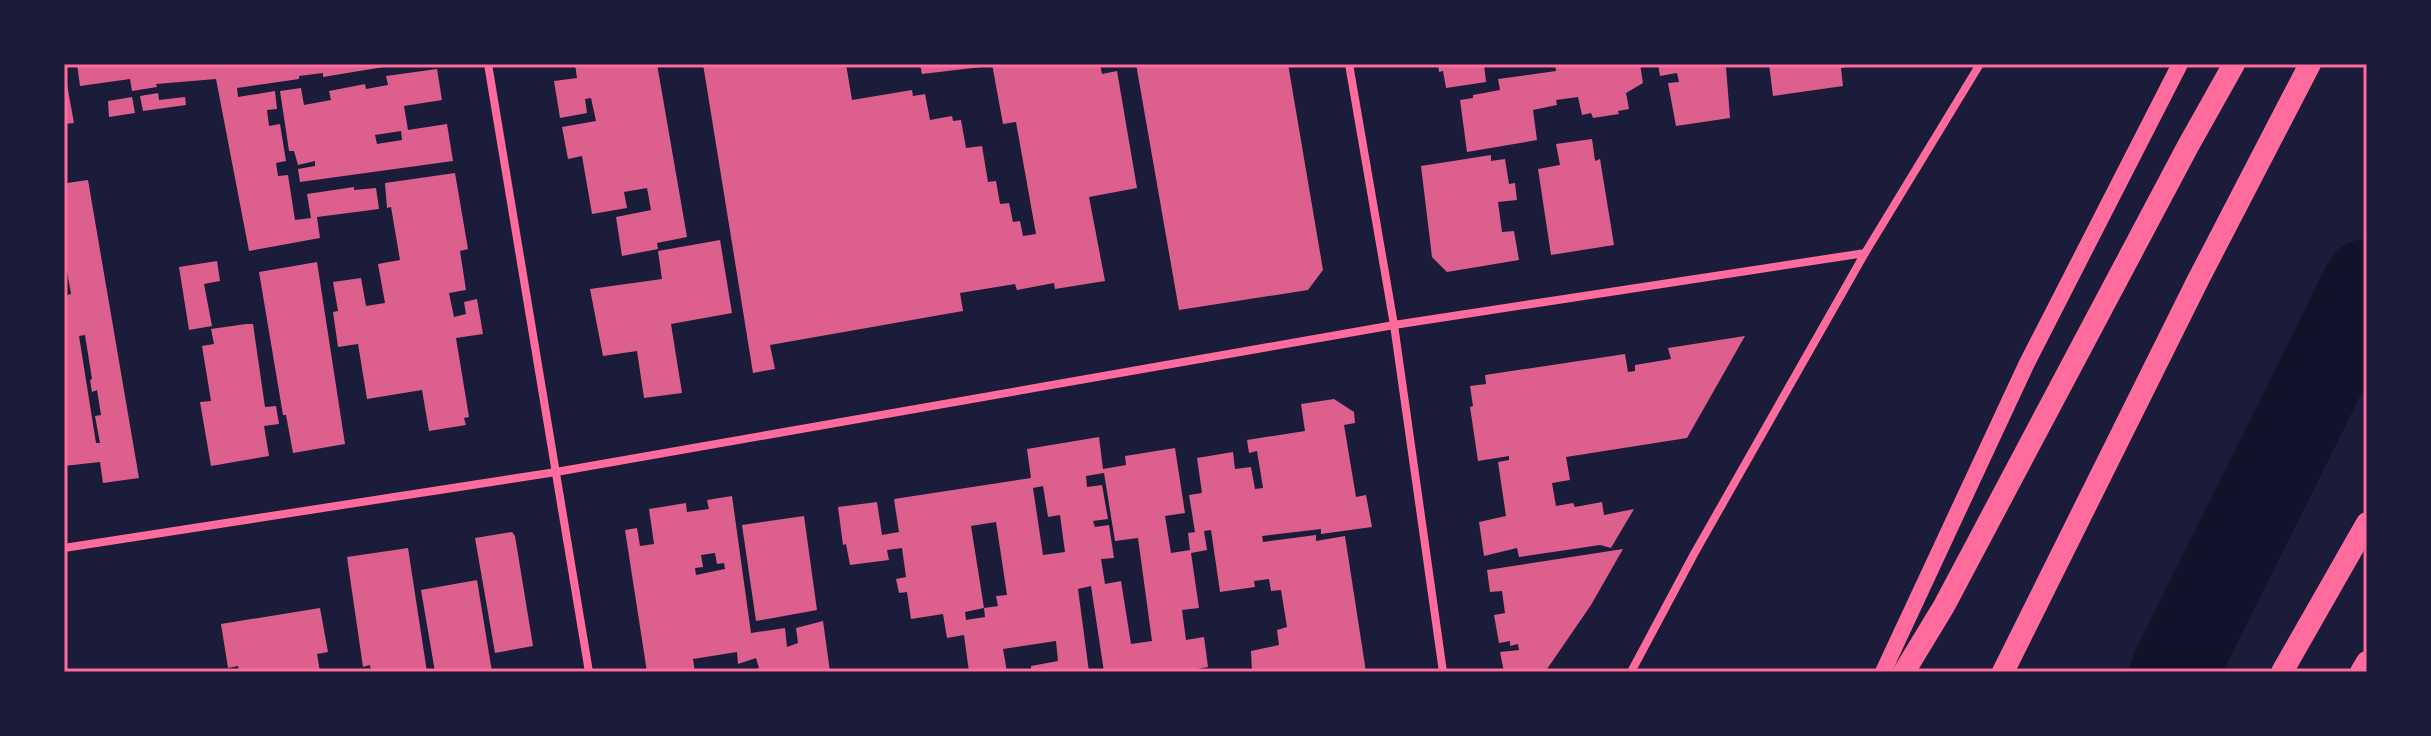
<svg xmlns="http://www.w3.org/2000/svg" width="2431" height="736" viewBox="0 0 2431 736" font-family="Helvetica,sans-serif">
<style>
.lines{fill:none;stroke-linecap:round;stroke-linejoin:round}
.river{stroke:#12122b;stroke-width:88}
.building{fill:#dd5f8e;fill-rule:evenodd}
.minor{stroke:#ff6b9d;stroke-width:8}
.secondary{stroke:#ff6b9d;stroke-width:16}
.trunk{stroke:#ff6b9d;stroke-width:22}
.neatline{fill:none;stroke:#ff6b9d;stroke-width:3}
</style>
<rect width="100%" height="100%" fill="#1b1b3a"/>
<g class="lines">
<!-- river -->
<path class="river" d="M2174,672L2367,283"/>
</g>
<!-- building -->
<path class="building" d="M77,64H402L323,77V73L299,76V79L237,88L238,97L275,91L277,109L267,110L269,126L280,124L286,161L276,163L278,176L288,175L295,220L311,218L307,194L354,187V190L376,188L379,209L317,217L320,238L249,251L216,79L156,84L157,87L132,91L130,79L80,86Z
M575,64H657L687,237L657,243L658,249L622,256L616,217L651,210L647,188L624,192L627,208L592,214L582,156L568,159L562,127L596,121L591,98L585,99L587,113L560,118L554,81L577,78Z
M703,64H846L852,100L912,90L913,96L925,94L930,120L952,116L953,121L961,120L966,148L982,146L988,182L996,181L1000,204L1009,203L1013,222L1020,221L1023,236L1036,234L1016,122L1003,124L992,64H1100L1102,74L1117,71L1137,188L1089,197L1105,281L1055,289L1054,283L1017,290L1015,284L960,293L963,311L770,345L775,369L753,373Z
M920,64H990V66L922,74Z
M1136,64H1288L1323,270L1308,290L1179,310Z
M1438,64H1484L1486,82L1446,88L1443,71L1439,72Z
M1555,64H1640L1643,83L1626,93L1629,109L1618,111L1619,114L1593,118L1591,113L1582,115L1578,97L1556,100L1557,105L1533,110L1537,140L1467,152L1460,100L1473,98V95L1500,90L1498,79L1556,71Z
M1658,64H1734L1726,67L1730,118L1676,126L1668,83L1679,82L1677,73L1660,76Z
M1769,64H1854V66L1841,68L1843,86L1773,96Z
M64,68L74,123L64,124Z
M437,69L442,100L404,106L408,130L447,124L453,161L300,182L298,169L315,166V161L298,165L294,151H289L280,91L301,88L304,105L331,100L329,91L365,84L366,89L388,85L386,76ZM401,131L402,140L377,144L375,135Z
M158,93L159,100L185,97L186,105L143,111L140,96Z
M132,97L135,113L109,117L108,101Z
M1592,139L1595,161L1600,159L1614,245L1551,255L1538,169L1560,165L1556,144Z
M1491,155V161L1505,159L1509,184L1515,183L1517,200L1498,202L1502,232L1514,231L1519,260L1447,272L1432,257L1421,166Z
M455,173L468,249L460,251L466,290L449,293L454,317L466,314L464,302L477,299L483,334L456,338L469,417L464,418L466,425L429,431L422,390L367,399L358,344L338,347L333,312L338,311L333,282L361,278L366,306L385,303L378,264L400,260L391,207L387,208L385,183Z
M64,174L67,183L88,180L139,478L103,483L100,462L64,466V296L71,294L64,254ZM85,335L92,379L90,380L92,392L97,390L101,415L95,416L100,443H96L79,336Z
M720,240L732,313L671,324L682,393L644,398L637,351L603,356L590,289L662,279L658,251Z
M217,261L220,281L204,284L212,326L189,330L179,267Z
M317,262L345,444L293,453L286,415H283L259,272Z
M246,324H253L265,407L276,406L279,424L264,426L269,456L211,466L200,402L211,401L202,346L214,344L211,329Z
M1745,336L1687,438L1566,457L1570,480L1552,483L1556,506L1573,503L1575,507L1602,502L1604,515L1634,509L1611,548L1600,545L1519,557L1517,548L1484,556L1479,522L1506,516L1498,462L1509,460V456L1478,461L1470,407L1473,406L1470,386L1486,384L1485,375L1625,354L1628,372L1635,371V365L1671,359L1668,348Z
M1334,399L1354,412L1355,423L1344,425L1356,497L1366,495L1372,527L1321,534V529L1262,536L1263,542L1316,535V541L1345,536L1366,672H1252L1251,651L1279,645L1277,630L1287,627L1281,590L1271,591L1269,579L1254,581L1255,587L1220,592L1211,530L1204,531L1207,550L1191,553L1199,608L1182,610L1186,640L1204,637L1208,667L1181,672H1104L1091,586L1078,589L1089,672H1031V666L1058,661L1056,641L1003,649L1007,672H969L964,635L947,638L943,614L911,619L907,592L899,593L896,579L906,577L902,548L887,550L889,560L850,565L846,544L843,545L838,507L877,502L882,535L899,532L894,499L1031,478L1027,449L1099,437L1103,469L1126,465L1125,456L1175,448L1185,513L1165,516L1171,553L1190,550L1188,533L1195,532L1189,495L1202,493L1197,458L1233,452L1235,469L1251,467L1255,489L1263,488L1257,451L1249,453L1247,440L1305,431L1301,404ZM1104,473L1115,541L1138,538L1152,641L1131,644L1121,581L1105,584L1101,559L1114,558L1109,525L1095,527L1093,521L1108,519L1102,485L1087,487L1086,476ZM1043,486L1048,517L1060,515L1065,552L1043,555L1033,488ZM996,522L1007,595L996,596L998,606L984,608L971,526ZM984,608L985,617L966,620L965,612Z
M732,496L751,633L785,628L787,647L798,643L796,628L823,621L830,672H749L759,668L756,658L738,664L737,652L693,659L695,672H647L625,530L637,528L640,546L654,544L649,509L686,503L687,512L709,509L707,500ZM715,553L717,564L724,563L725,569L696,575L695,568L703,567L701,555Z
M804,516L817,610L756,621L742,525Z
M512,532L515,536L533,646L495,653L475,538Z
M408,548L427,672H371L370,665L363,667L347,557Z
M1623,549L1591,605L1545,672H1504L1500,652L1519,650L1518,644L1510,646V641L1499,643L1494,615L1505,613L1502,591L1490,592L1487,570Z
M477,580L492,672H435L421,590Z
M320,608L328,652L317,654L320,672H239L238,666L228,668L221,624Z"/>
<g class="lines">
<!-- minor -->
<path class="minor" d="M488,64L589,672
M1349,64L1394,325L1443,672
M64,548L556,472L1394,325L1865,253
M1631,672L1694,554L1865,253L1980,64"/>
<!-- secondary -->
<path class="secondary" d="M1883,672L2027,363L2180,64"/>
<!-- trunk -->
<path class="trunk" d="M1904,672L1944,606L2188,146L2234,64
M2003,672L2198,280L2310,64
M2282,672L2367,523
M2361,672L2367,662"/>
</g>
<!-- border -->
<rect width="2431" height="736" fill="none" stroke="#1b1b3a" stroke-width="132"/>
<rect x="66" y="66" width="2299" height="604" class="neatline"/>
</svg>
